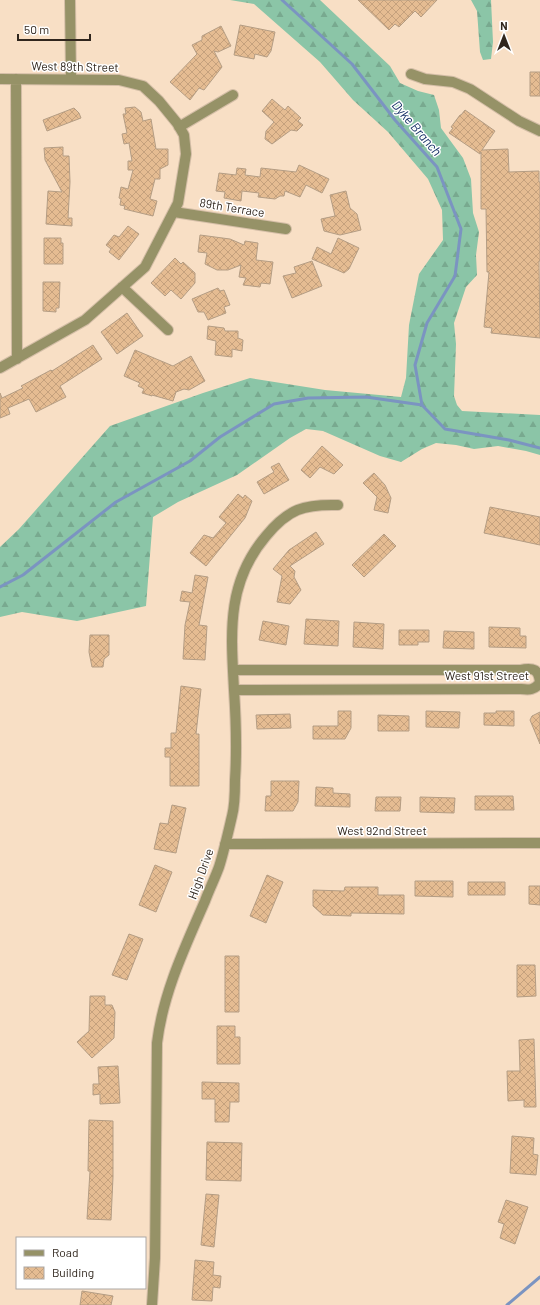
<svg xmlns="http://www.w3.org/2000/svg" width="540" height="1305" viewBox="0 0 540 1305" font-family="Barlow,sans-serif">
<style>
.forest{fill:url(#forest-firs)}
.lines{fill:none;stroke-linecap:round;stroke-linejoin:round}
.stream{stroke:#7b94c1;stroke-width:3}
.building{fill:url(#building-cross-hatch);stroke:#b49d84}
.minor-casing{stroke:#d4bea7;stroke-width:12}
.minor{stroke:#969267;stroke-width:10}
.labels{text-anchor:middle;stroke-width:3;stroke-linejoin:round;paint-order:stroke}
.street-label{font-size:12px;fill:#30261d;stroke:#fff}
.water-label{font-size:13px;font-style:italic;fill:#0c285f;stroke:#fff}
</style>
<defs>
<pattern id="forest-firs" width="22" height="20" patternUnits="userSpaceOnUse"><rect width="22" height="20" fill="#8bc5a7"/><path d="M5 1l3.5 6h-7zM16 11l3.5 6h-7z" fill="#78a98f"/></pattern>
<pattern id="building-cross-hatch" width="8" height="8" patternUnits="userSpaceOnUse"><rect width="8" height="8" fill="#e5bc92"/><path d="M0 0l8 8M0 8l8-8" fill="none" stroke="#c5a17d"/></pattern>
</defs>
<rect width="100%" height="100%" fill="#f8dfc5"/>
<!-- forest -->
<path class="forest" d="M230,0H320L390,66L400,83L418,91L434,95L439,110L441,128L463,158L471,179L473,213L479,232L476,255L477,275L466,287L454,323L456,344L454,396L457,405L462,411L540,415V455L526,451L498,446L474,449L456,445L436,443L422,449L401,462L380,456L323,431L306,429L290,438L237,475L178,502L153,517L146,606L77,621L22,612L0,617V547L19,529L110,426L203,393L250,378L325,390L401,397L406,378L409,325L419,274L443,240L442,210L428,179L388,132L353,100L320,62L254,4Z
M471,0H491L493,42L491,59L483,60L480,52L477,11Z"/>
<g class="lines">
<!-- stream -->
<path class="stream" d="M282,0L352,64L395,120L437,167L461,229L455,276L427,323L415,365L422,405L445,429L509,440L540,448
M0,587L23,575L116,502L190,461L220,437L274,404L308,398L366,397L422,405
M507,1305L540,1277"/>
</g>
<!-- building -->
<path class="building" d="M358,0H437L421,17L415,11L399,27L395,24L389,30Z
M240,25L275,32L271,51L267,57L255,54L254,59L234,55Z
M221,26L231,46L218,52L214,51L222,67L204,90L199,88L190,100L170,82L197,54L192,45L202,40V36Z
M530,72H540V96H530Z
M272,99L285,110L288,106L301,118L298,121L303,125L297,131L291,130L272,144L265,139L266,131L274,122L262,111Z
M135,107L141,112L143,121L151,119L156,149H168V165L160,169V179H155L150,199L157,201L153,216L124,209L125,206L120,205L121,199L119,198L121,187L128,189L133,170H128V161H132L129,143L124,144L122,134L127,133L123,114H126L125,108Z
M74,108L79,113L81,118L47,131L43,120Z
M465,110L495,131L482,150L508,149L509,172L539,171V182H540V261H539L540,338L491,333L492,328L484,327L489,272H487L486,209H481V152L480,154L449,133L453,128L451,127L460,115H461Z
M63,147V156H69L70,182L68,218H72V226L46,224L48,191L62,192L45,160L44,148Z
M299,165L329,179L322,193L306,185L300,197L285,191L284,196H280L275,199L258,197L259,193L242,191L241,201L224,198L225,192L216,191L219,173L236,175L237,168L246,169L245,175L260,177L261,168L296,172Z
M346,191L350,208L357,214L361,230L340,235L324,231L321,219L335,216L330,195Z
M128,226L139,234L119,260L109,252L111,249L106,245L114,235L119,237Z
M200,235L230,239L244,245L245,241L258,243L256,260L273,262L270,284L261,283L260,287L243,285L246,278L239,277L241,265L228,270H217L205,264L207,253L198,252Z
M44,238H61V243H63V264H44Z
M338,238L359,248L349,269L344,273L312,259L317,247L331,254Z
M175,258L181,264L183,262L195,273V283L181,299L171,290L165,296L151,283Z
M312,261L322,286L292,298L283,276L296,273L294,267Z
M43,282H60L59,308H56V312L43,311Z
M218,288L220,291L224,290L230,305L224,307L226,313L208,320L204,312H198L192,299Z
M127,313L143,336L117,354L101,332Z
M208,326L224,328L225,331H238V338L243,340L242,351L232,349V357L215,355L216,341L207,339Z
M93,345L102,359L60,386L66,397L36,412L29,399L8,408L10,414L0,418V393L2,398L23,388L21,386L51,370L52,371Z
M135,350L173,366L191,356L205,381L189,390L184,389L176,392L173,401L152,395V396L142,393L144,389L138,386L140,383L124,376Z
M322,446L343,465L334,474L320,467L310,478L301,470Z
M279,463L289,480L264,494L257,482L274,472L271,467Z
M374,473L385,485L391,498L388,513L374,510L377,497L363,483Z
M238,494L243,498L245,495L252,501L245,518L206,566L190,553L204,535L213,538L226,523L219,517Z
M490,507L540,517V545L484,533Z
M316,532L324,544L290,566L295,571L294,577L301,590L290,604L277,602L282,576L273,569L289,550Z
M384,534L396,546L364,577L352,565Z
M195,575L208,577L199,625L207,626L205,660L183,659L185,625L190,602L180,601L182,591L192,593Z
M306,619L339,621L338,646L304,644Z
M263,621L289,626L286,645L259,640Z
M354,622L384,624L383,649L353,647Z
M489,627L520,628V636H526V648L489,647Z
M399,630H429V642H418V645H399Z
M444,631L474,632V649L443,648Z
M90,635H109V655L104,659L103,667H92L89,652Z
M181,686L201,689L196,734H199V786H170V757H165V748H171V733H176Z
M338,711H351V728L345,739H313V726H338Z
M426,711L460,712L459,728L426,727Z
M496,711H514V726L484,725V713H496Z
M540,712V744L530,720L532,716Z
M290,714L291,728L257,729L256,715Z
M378,715L409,716V731H378Z
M271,781H299L298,802L293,811H265L266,796H271Z
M316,787L333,788V793L350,794V807L315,806Z
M475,796H513L514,810H475Z
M376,797H401L400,811H375Z
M420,797L455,798L454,813L420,812Z
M172,805L186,808L176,853L154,849L160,823L168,824Z
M155,865L172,872L156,912L139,905Z
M267,875L283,882L266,923L250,916Z
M415,881H453V897L415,896Z
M468,882H505V895H468Z
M529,886H540V905L529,904Z
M345,887H378V895H404V914L351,913V916L323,915L313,906V890L344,891Z
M129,934L143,939L127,980L112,975Z
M225,956H239V1012H225Z
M517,965H535L536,996L517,997Z
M90,996H105V1005H112L115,1012L114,1038L92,1058L77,1042L89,1031Z
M217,1026H235V1037H240V1064H217Z
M534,1039L536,1107H524V1100L508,1101L507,1071H520L519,1040Z
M118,1066L120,1103L100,1104V1094L93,1095V1084H99L98,1067Z
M202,1082L239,1083V1102H230L229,1122H215V1099H202Z
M89,1120L113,1121V1177L111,1220L87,1219L90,1171H88Z
M512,1136L534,1138L533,1154L538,1155L536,1175L510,1173Z
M207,1142L242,1143L241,1181L206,1180Z
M206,1194L219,1195L214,1247L201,1245Z
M506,1200L528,1207L515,1244L500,1238L504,1224L498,1222Z
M195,1260L214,1262L213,1275L221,1276L220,1288L213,1287L212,1301L192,1300Z
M82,1291L113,1296L111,1305H80Z"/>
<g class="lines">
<!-- minor casing -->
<g class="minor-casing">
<path id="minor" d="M70,0L71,79
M411,74L425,79L453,82L470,89L519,121L540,131
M0,79L119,80L143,86L159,101L177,123L184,135L186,154L178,203L145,267L85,320L0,368
M16,79L17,359
M179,127L233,95
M174,212L286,229
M122,287L168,330
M233,670H520C533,667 539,669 540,683C534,690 530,690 521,689L234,690
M225,844L540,843
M152,1305L155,1258L157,1043C163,993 185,947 205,901C209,890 215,878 219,867C224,851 228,833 232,816C235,805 235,792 235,780C237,750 236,720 234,690C231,633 226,583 266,536C288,509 304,504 338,505"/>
</g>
<!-- minor -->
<use href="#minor" class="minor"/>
</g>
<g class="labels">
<!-- street labels -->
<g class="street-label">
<text transform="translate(75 67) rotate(1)" y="4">West 89th Street</text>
<text transform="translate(232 208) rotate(9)" y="4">89th Terrace</text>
<text x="487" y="680">West 91st Street</text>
<text x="382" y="835">West 92nd Street</text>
<text transform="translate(201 874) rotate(-70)" y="4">High Drive</text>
</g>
<!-- water labels -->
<g class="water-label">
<text transform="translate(417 128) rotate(49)" y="5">Dyke Branch</text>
</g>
</g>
<!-- legend -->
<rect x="16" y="1237" width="130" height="52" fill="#ffffff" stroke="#aca8a5"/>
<rect x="24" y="1250" width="20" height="6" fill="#969267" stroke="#aca8a5"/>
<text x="52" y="1257" font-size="12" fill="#30261d">Road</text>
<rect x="24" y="1267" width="20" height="12" fill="url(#building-cross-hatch)" stroke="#aca8a5"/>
<text x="52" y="1277" font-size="12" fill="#30261d">Building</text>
<!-- north arrow -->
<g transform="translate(504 36)" stroke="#ffffff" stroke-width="3" paint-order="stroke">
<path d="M0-3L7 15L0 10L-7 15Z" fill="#30261d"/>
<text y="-6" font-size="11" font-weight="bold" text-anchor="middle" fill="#30261d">N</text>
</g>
<!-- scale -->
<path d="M18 34v6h72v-6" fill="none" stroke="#30261d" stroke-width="2"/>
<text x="24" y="34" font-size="12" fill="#30261d" stroke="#ffffff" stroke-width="3" paint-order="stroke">50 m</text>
</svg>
